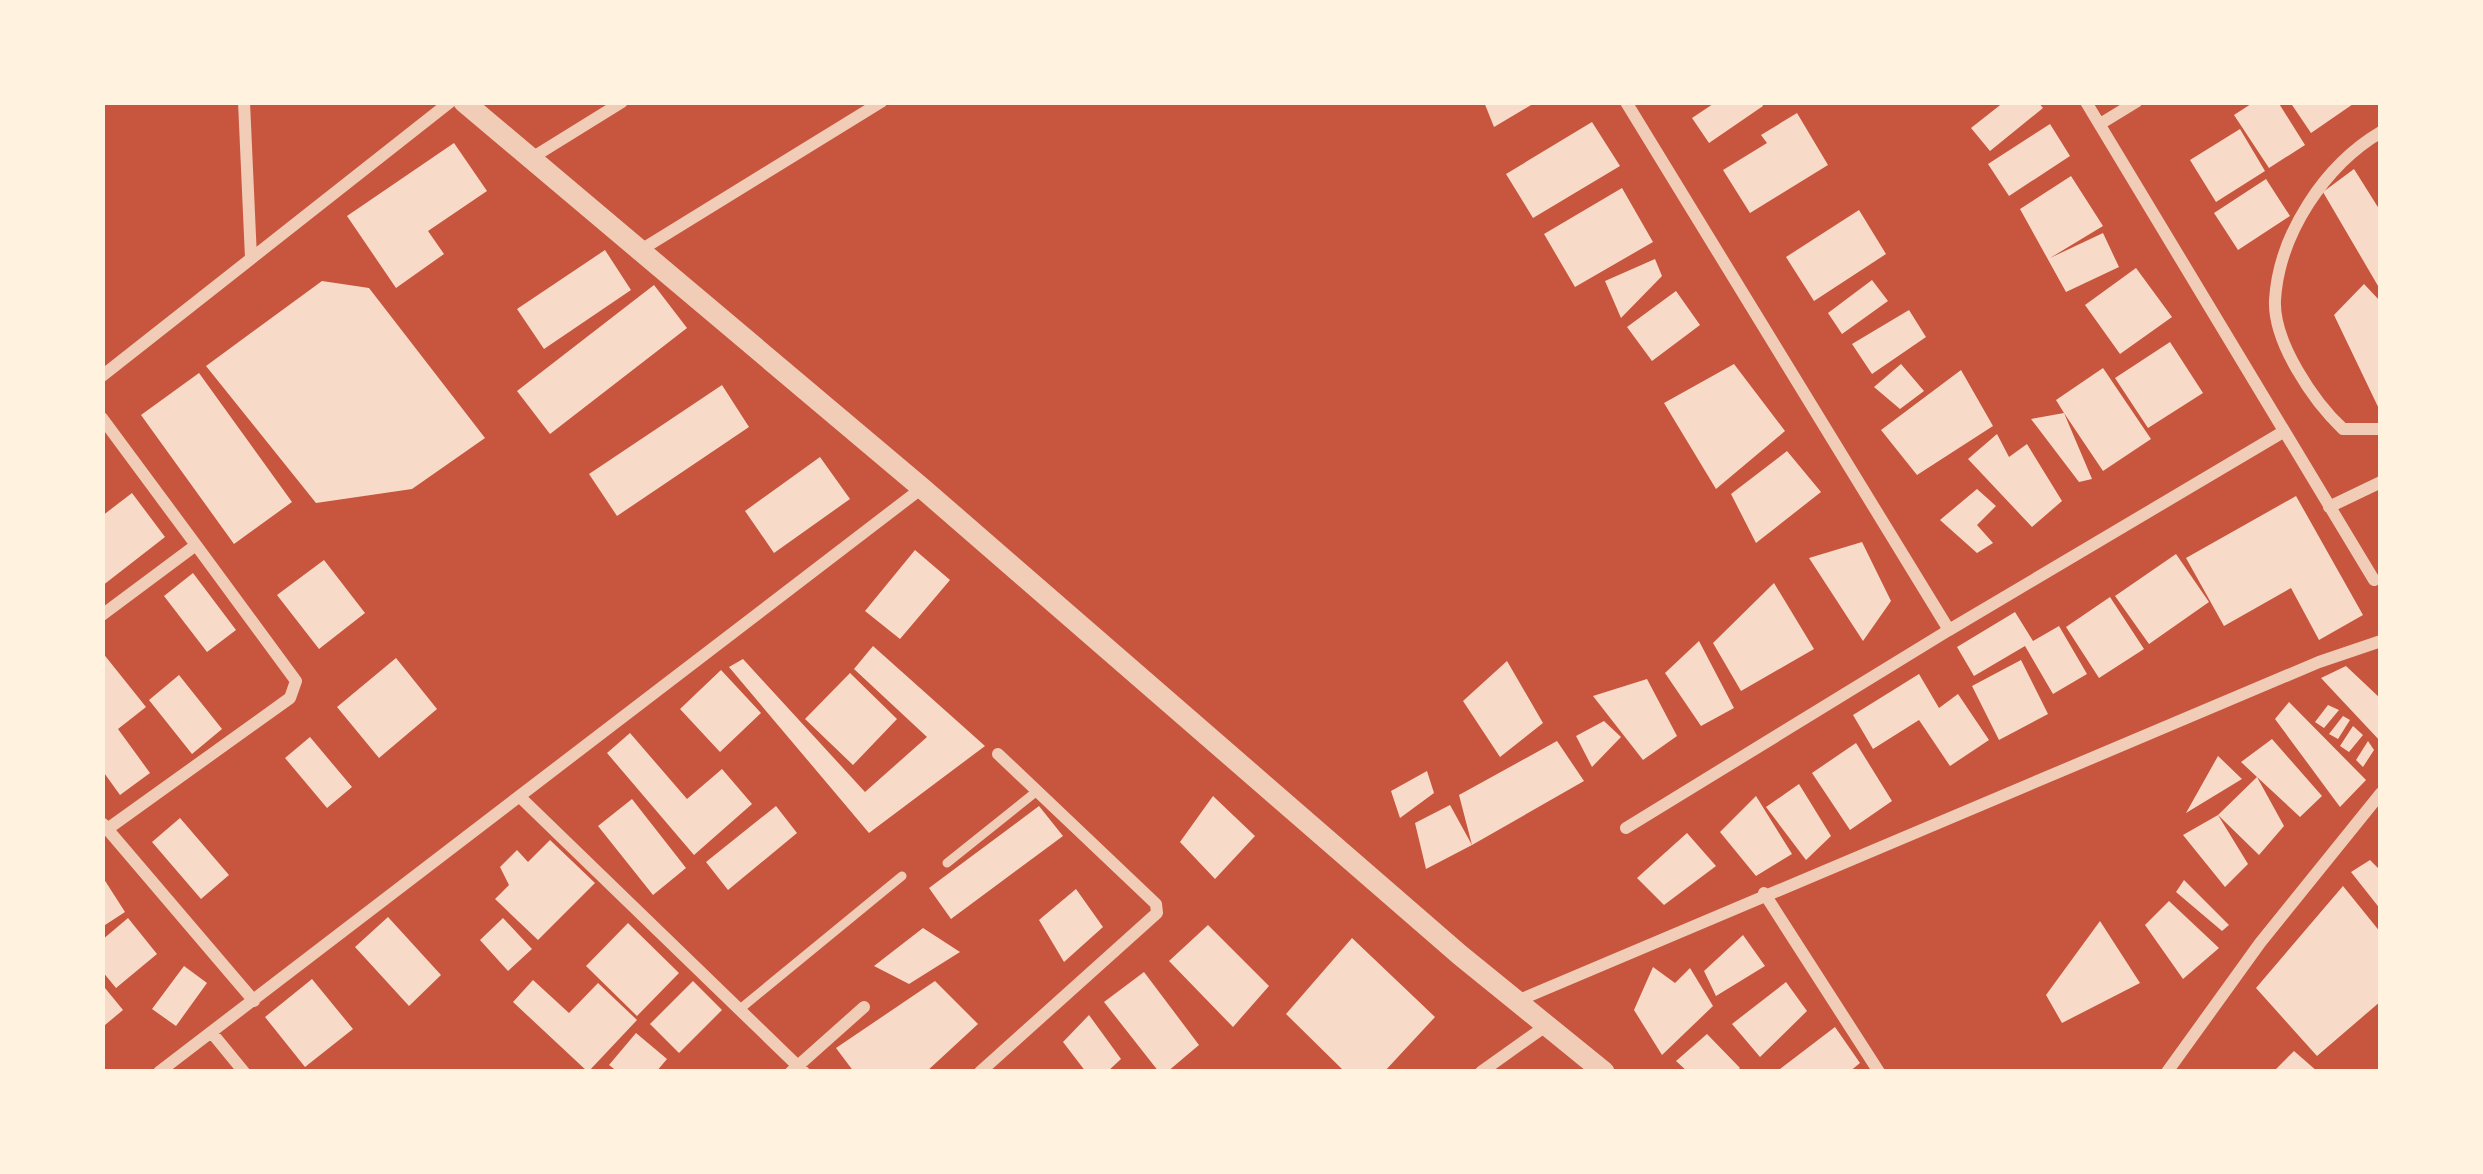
<svg xmlns="http://www.w3.org/2000/svg" width="2483" height="1174" viewBox="0 0 2483 1174" font-family="'Alegreya Sans',sans-serif">
<style>
.building{fill:#f7dbc8}
.lines{fill:none;stroke-linecap:round;stroke-linejoin:round}
.service{stroke:#f1ccb7;stroke-width:9}
.minor{stroke:#f1ccb7;stroke-width:12}
.tertiary{stroke:#f1ccb7;stroke-width:21}
</style>
<rect width="100%" height="100%" fill="#c8553d"/>
<!-- building -->
<path class="building" d="M1484,102H1536L1494,127Z
M1716,102H1761L1763,106L1709,143L1692,118Z
M2004,102H2038L2043,108L1990,151L1971,128Z
M2254,102H2278L2305,145L2269,168L2234,115Z
M2290,102H2356L2311,133Z
M1797,113L1828,165L1750,213L1723,170L1767,143L1761,135Z
M1592,122L1620,166L1533,218L1506,174Z
M2050,124L2070,156L2009,196L1988,164Z
M2240,129L2265,171L2216,202L2190,160Z
M454,143L487,191L428,231L444,254L396,288L347,216Z
M2354,169L2381,212V291L2323,192Z
M2071,176L2103,226L2050,258L2103,233L2119,267L2066,292L2020,209Z
M2266,179L2290,216L2238,250L2214,213Z
M1622,188L1653,242L1575,287L1544,234Z
M1859,210L1886,254L1814,301L1786,257Z
M605,250L631,290L544,349L517,309Z
M1655,259L1662,276L1621,318L1605,281Z
M2136,268L2172,317L2120,354L2085,305Z
M1872,280L1888,301L1842,334L1828,313Z
M322,281L369,288L485,438L412,489L316,503L206,366Z
M2364,284L2381,302V413L2334,315Z
M654,285L687,328L550,434L517,391Z
M1676,291L1700,325L1652,361L1627,327Z
M1909,310L1926,337L1872,374L1852,344Z
M2170,342L2203,393L2148,428L2115,378Z
M1734,364L1785,431L1716,489L1664,403Z
M1901,364L1924,391L1900,409L1874,387Z
M2103,368L2151,439L2103,471L2064,413L2092,479L2079,482L2031,419L2064,413L2056,400Z
M1961,370L1993,426L1917,475L1881,430Z
M199,373L292,502L234,544L141,415Z
M722,385L749,427L617,516L589,474Z
M1997,434L2009,457L2027,444L2062,501L2032,527L1968,459Z
M1787,451L1821,492L1756,543L1731,494Z
M820,457L850,499L774,553L745,511Z
M1977,489L1996,506L1977,525L1993,543L1977,553L1940,520Z
M132,493L165,537L102,586V516Z
M2296,496L2363,615L2319,640L2291,588L2224,626L2186,558Z
M1862,542L1891,601L1863,641L1809,558Z
M915,550L950,580L900,639L865,611Z
M2176,554L2209,602L2149,644L2115,596Z
M324,560L365,613L319,649L277,595Z
M193,573L236,630L207,652L164,596Z
M1774,583L1814,649L1741,691L1713,643Z
M2110,597L2144,649L2099,678L2066,627Z
M2015,612L2033,641L2059,626L2087,674L2053,694L2025,646L1974,676L1957,647Z
M1699,641L1734,708L1701,726L1665,673Z
M873,646L985,746L869,833L729,667L743,659L865,792L927,737L854,669Z
M102,652L146,707L118,729L150,773L120,795L102,770Z
M396,658L437,709L379,758L337,707Z
M2021,660L2048,714L1999,740L1972,686Z
M1507,661L1543,723L1500,757L1463,701Z
M2346,666L2381,699V742L2321,678Z
M721,670L761,713L720,752L680,709Z
M850,673L897,719L853,765L805,719Z
M1919,674L1939,708L1958,694L1989,740L1950,766L1919,720L1873,749L1853,715Z
M179,675L222,729L192,754L149,700Z
M1647,679L1677,736L1643,760L1593,696Z
M2289,702L2366,780L2340,807L2275,719Z
M2328,705L2339,710L2324,728L2315,722Z
M2343,716L2350,720L2338,739L2329,734Z
M1604,721L1621,737L1592,767L1576,736Z
M2353,726L2363,735L2349,752L2340,746Z
M630,733L687,799L722,769L752,804L694,855L607,753Z
M310,737L352,787L327,808L285,758Z
M2272,739L2322,796L2300,817L2257,777L2284,826L2259,855L2218,815L2257,777L2241,762Z
M1557,741L1584,781L1472,845L1426,869L1415,823L1450,805L1472,845L1459,795Z
M2368,741L2374,750L2363,767L2356,760Z
M1856,743L1892,801L1850,830L1812,773Z
M2218,756L2242,779L2186,813Z
M1427,771L1434,793L1400,818L1391,791Z
M1799,784L1831,836L1806,860L1766,807Z
M1213,796L1255,836L1215,879L1180,842Z
M1756,796L1792,854L1756,876L1720,832Z
M632,799L686,868L653,895L598,826Z
M776,806L797,833L728,890L706,862Z
M1039,806L1063,836L951,919L929,888Z
M2218,815L2248,864L2225,887L2183,835Z
M180,818L229,875L201,899L152,842Z
M1687,833L1716,866L1664,905L1637,878Z
M550,840L595,883L538,940L495,899L509,885L500,867L517,850L528,862Z
M2370,860L2381,871V910L2351,872Z
M102,876L125,912L102,927Z
M2184,880L2229,925L2222,931L2176,892Z
M2343,886L2381,933V1001L2317,1056L2256,988Z
M1076,889L1103,927L1064,962L1039,920Z
M2169,901L2219,948L2183,979L2145,925Z
M388,917L441,975L409,1006L355,947Z
M128,918L157,954L116,988L102,971V940Z
M503,918L532,949L508,971L480,940Z
M2100,921L2140,983L2062,1023L2046,995Z
M628,923L679,973L637,1016L586,966Z
M1208,925L1269,986L1233,1027L1169,961Z
M923,928L960,952L909,984L874,966Z
M1743,935L1765,966L1716,996L1704,971Z
M1352,938L1435,1017L1384,1072H1345L1286,1014Z
M184,966L207,983L176,1026L152,1009Z
M1653,967L1675,983L1690,968L1713,1006L1662,1055L1634,1010Z
M1144,972L1199,1045L1167,1072H1159L1104,1002Z
M312,979L353,1029L305,1067L265,1017Z
M533,980L569,1013L598,983L637,1020L588,1072L513,1002Z
M693,981L722,1010L679,1053L650,1024Z
M935,981L978,1024L926,1072H854L836,1048Z
M1786,982L1807,1011L1760,1057L1732,1024Z
M105,988L123,1010L105,1025L102,1021Z
M1089,1015L1121,1059L1107,1072H1086L1063,1042Z
M1835,1027L1860,1063L1849,1072H1776Z
M636,1033L667,1059L656,1072H618L609,1065Z
M1707,1034L1740,1068L1736,1072H1688L1676,1061Z
M2294,1051L2318,1072H2273Z"/>
<g class="lines">
<!-- service -->
<path class="service" d="M947,863L1037,791
M740,1009L902,876"/>
<!-- minor -->
<path class="minor" d="M244,102L251,258
M1626,102L1949,630L2283,432
M2086,102L2374,580
M2100,124L2136,102
M2381,132C2325,165 2279,234 2275,300C2273,342 2314,402 2343,429H2381
M530,159L622,102
M639,251L881,102
M102,376L450,102
M102,418L196,545L102,615
M2329,507L2381,482
M520,797L804,1072
M103,824L254,1001
M1626,828L1949,630
M106,830L290,698L296,681L196,545
M1764,893L1879,1072
M1517,1001L2319,662L2381,641
M212,1033L244,1072
M159,1072L922,488
M791,1072L864,1007
M980,1072L1157,913L1156,904L998,754
M1481,1072L1547,1025
M2167,1072L2260,943L2381,793"/>
<!-- tertiary -->
<path class="tertiary" d="M464,102L922,488L1460,955L1604,1072"/>
</g>
<!-- border -->
<rect width="2483" height="1174" fill="none" stroke="#fff3e0" stroke-width="210"/>
</svg>
